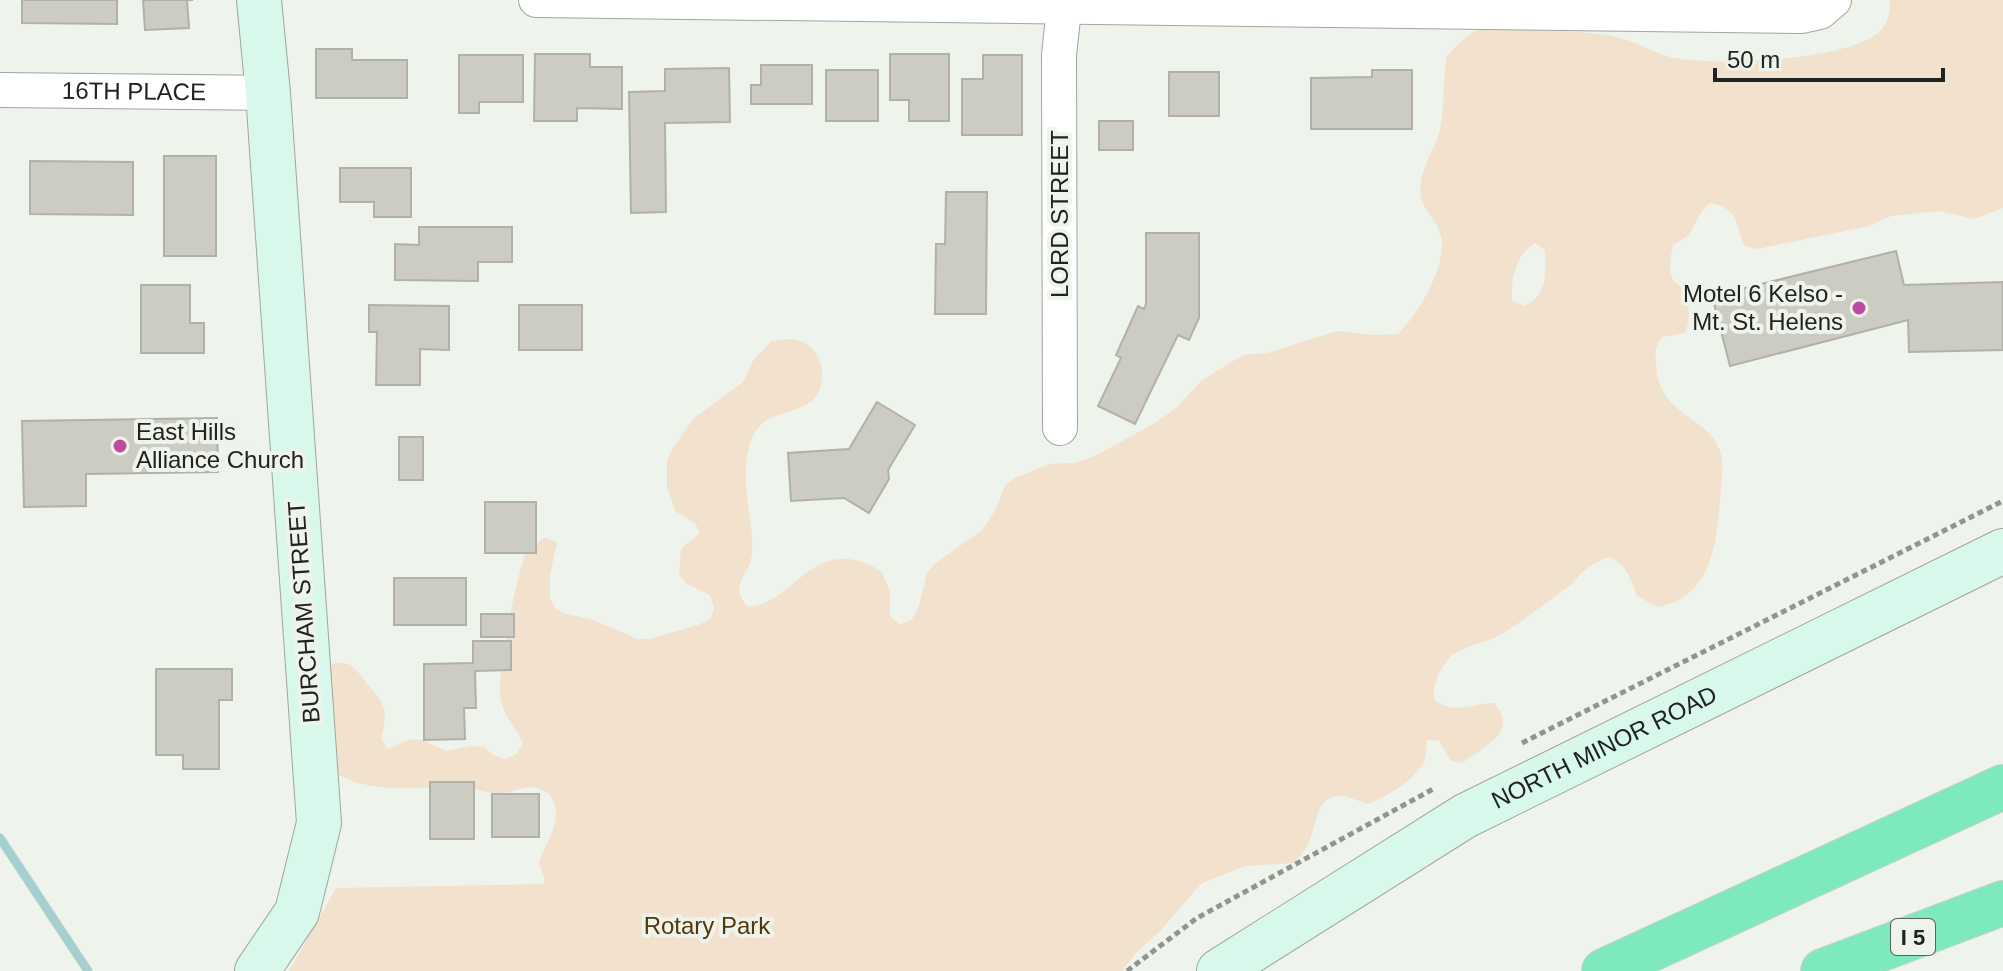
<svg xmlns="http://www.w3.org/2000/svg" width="2003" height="971" viewBox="0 0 2003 971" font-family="Helvetica,sans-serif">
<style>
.green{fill:#f2e1cc;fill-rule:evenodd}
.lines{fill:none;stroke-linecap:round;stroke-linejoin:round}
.stream{stroke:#a6d0cf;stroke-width:9}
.building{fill:#cdccc3;stroke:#b2b1a9;stroke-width:2}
.street-casing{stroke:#a1a69e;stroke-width:36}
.secondary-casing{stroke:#a1a69e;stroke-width:46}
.highway-casing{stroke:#cecfce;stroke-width:46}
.path{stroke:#91958f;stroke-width:5;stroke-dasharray:6 4;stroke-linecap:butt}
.street{stroke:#fff;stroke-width:34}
.secondary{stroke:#d8f8eb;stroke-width:44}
.highway{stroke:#7de9bc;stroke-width:44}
.poi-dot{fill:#bf4aa2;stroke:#eef3eb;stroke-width:3}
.labels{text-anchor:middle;stroke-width:8;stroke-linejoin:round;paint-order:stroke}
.shield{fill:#eef3eb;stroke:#5e615d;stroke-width:2}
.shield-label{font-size:22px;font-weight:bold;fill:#212320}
.street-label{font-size:24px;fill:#212320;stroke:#eef3eb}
.poi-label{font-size:24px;fill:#212320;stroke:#eef3eb;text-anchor:end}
.park-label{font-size:24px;fill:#563705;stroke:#eef3eb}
</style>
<rect width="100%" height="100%" fill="#eef3eb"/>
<!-- green -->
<path class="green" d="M1890,0H2003V208L1974,219L1939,211L1891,216L1869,226L1757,249L1745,246C1733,223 1742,210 1710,203C1692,217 1698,236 1673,244C1671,255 1668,267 1672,278C1676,285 1676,281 1681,288C1690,301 1691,318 1685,333L1662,337C1655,347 1655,353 1656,365C1659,417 1708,415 1720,451C1725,465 1721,485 1720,500C1717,543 1711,598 1658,607L1637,596C1630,578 1627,564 1609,557C1594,562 1582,570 1573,583C1549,600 1526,619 1502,634C1488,642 1459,648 1451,656C1440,668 1431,685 1435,701C1459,715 1470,703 1494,703C1520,732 1483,746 1463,763L1451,761L1439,741L1427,740C1426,748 1427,759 1422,765C1411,782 1386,797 1368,804C1360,802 1351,797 1344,796C1315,793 1317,825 1309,842C1305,851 1300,857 1293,863L1245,866L1202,883L1160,931L1135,954L1122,971H289L336,888L544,884V876L539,864C544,844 560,827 555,805C552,796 547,791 538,788C526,785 514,792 502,793C489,794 477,789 465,788C424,785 375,796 337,774L326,672L334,663C349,662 353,665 361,676C380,701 391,703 381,739L388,749L411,739L423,740L446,751L471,746L484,747L493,755L505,759L517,754L523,743C515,725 501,714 500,693C498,673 517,571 526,553C531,545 538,542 545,538L557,542L550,575V599L556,609L566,614L591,619L637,639H650L701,624L711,618L714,607L710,595L687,584L679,575L681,549L700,533L695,523L675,511L667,486V460L673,448L694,418L743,382L754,359L772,341C785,339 797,337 808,345C817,351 821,360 822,371C824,424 769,400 753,436C736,474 754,513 752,552C751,576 727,584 748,607C795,605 814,529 882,572L890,592V616L900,625L912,619L918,609L927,573L936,563L982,530L996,509L1005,486L1015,478L1049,464L1075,463L1097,455L1155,423L1176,408L1201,381L1243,355L1268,353L1337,331L1374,335L1398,334C1418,315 1448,264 1441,236C1436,215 1416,209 1421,181C1424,162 1436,147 1440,129C1445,105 1442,80 1447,56C1459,43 1473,28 1491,26C1504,25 1515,30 1527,30C1559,31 1593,31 1624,39C1642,44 1657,55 1675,58C1719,66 1843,61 1878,33C1888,25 1890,12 1890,0ZM1535,243L1545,250C1546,273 1548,297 1523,306L1512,300C1511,278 1515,256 1535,243Z"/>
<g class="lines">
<!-- stream -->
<path class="stream" d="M0,838L88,971"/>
</g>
<!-- building -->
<path class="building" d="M22,0H117V24L22,23Z
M143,0H193H187L189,28L145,30Z
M316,49H352V60H407V98H316Z
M535,54H590V67H622V109L577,108V121H534Z
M890,54H949V121H909V100H890Z
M459,55H523V102H479V113H459Z
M983,55H1022V135H962V79H983Z
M761,65H812V104H751V85H761Z
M729,68L730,122L665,123L666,212L631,213L629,92L665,91V69Z
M826,70H878V121H826Z
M1372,70H1412V129H1311V78L1372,77Z
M1169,72H1219V116H1169Z
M1099,121H1133V150H1099Z
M164,156H216V256H164Z
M30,161L133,162V215L30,214Z
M340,168H411V217H374V202H340Z
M946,192H987L986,314H935L936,244H945Z
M419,227H512V262H478V281L395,280V244L419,245Z
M1146,233H1199V318L1189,340L1178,335L1135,424L1098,406L1121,358L1116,355L1138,306L1144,309L1146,304Z
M1896,251L1904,285L2003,282V350L1909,352L1908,320L1730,366L1712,296Z
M141,285H190V323H204V353H141Z
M369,305L449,306V350L420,349V385H376L377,332H369Z
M519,305H582V350H519Z
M877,402L915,425L888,470L889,479L869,513L844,498L791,501L788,453L849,449Z
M217,418L218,472L86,474V506L24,507L22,421Z
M399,437H423V480H399Z
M485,502H536V553H485Z
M394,578H466V625H394Z
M481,614H514V637H481Z
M473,641H511V670L475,671L476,708H464L465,739L424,740V664L473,663Z
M156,669H232V700H219V769H183V755H156Z
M430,782H474V839H430Z
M492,794H539V837H492Z"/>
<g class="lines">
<!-- street casing -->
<g class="street-casing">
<g id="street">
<path d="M536,0L1802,16L1820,12L1834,0"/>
<path id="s1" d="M0,90L268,93"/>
<path d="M1060,428L1059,55L1065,0"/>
</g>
</g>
<!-- secondary casing -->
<g class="secondary-casing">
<g id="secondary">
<path d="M257,971L297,912L319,823L268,93L259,0"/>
<path id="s2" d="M1219,971L1465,816L2003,551"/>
</g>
</g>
<!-- highway casing -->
<g class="highway-casing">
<path id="highway" d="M1604,971L2003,787
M1823,971L2003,903"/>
</g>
<!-- path -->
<path class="path" d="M1522,743L2003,501
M1127,971L1197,918L1435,788"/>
<!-- street -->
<use href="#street" class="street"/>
<!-- secondary -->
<use href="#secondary" class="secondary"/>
<!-- highway -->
<use href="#highway" class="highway"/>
</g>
<!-- markers -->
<g class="poi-dot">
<circle cx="1859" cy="308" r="8"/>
<circle cx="120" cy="446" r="8"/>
</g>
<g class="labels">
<!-- shield labels -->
<rect class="shield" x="1891" y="919" width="44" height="36" rx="6"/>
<g class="shield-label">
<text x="1913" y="945">I 5</text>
</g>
<!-- street labels -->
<g class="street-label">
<text dy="8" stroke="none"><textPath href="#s1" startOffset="134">16TH PLACE</textPath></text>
<text transform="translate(1060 214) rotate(-90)" y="8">LORD STREET</text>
<text transform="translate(304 612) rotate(-94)" y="8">BURCHAM STREET</text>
<text dy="8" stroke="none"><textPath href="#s2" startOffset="446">NORTH MINOR ROAD</textPath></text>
</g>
<!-- poi labels -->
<g class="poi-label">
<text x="1843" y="302">Motel 6 Kelso -<tspan x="1843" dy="28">Mt. St. Helens</tspan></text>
<text x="136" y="440" text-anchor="start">East Hills<tspan x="136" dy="28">Alliance Church</tspan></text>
</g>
<!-- park labels -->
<g class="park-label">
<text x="707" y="934">Rotary Park</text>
</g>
</g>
<!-- scale -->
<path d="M1715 68v12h228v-12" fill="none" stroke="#212320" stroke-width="4"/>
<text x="1727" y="68" font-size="24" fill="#212320" stroke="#eef3eb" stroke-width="6" paint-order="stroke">50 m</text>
</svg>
